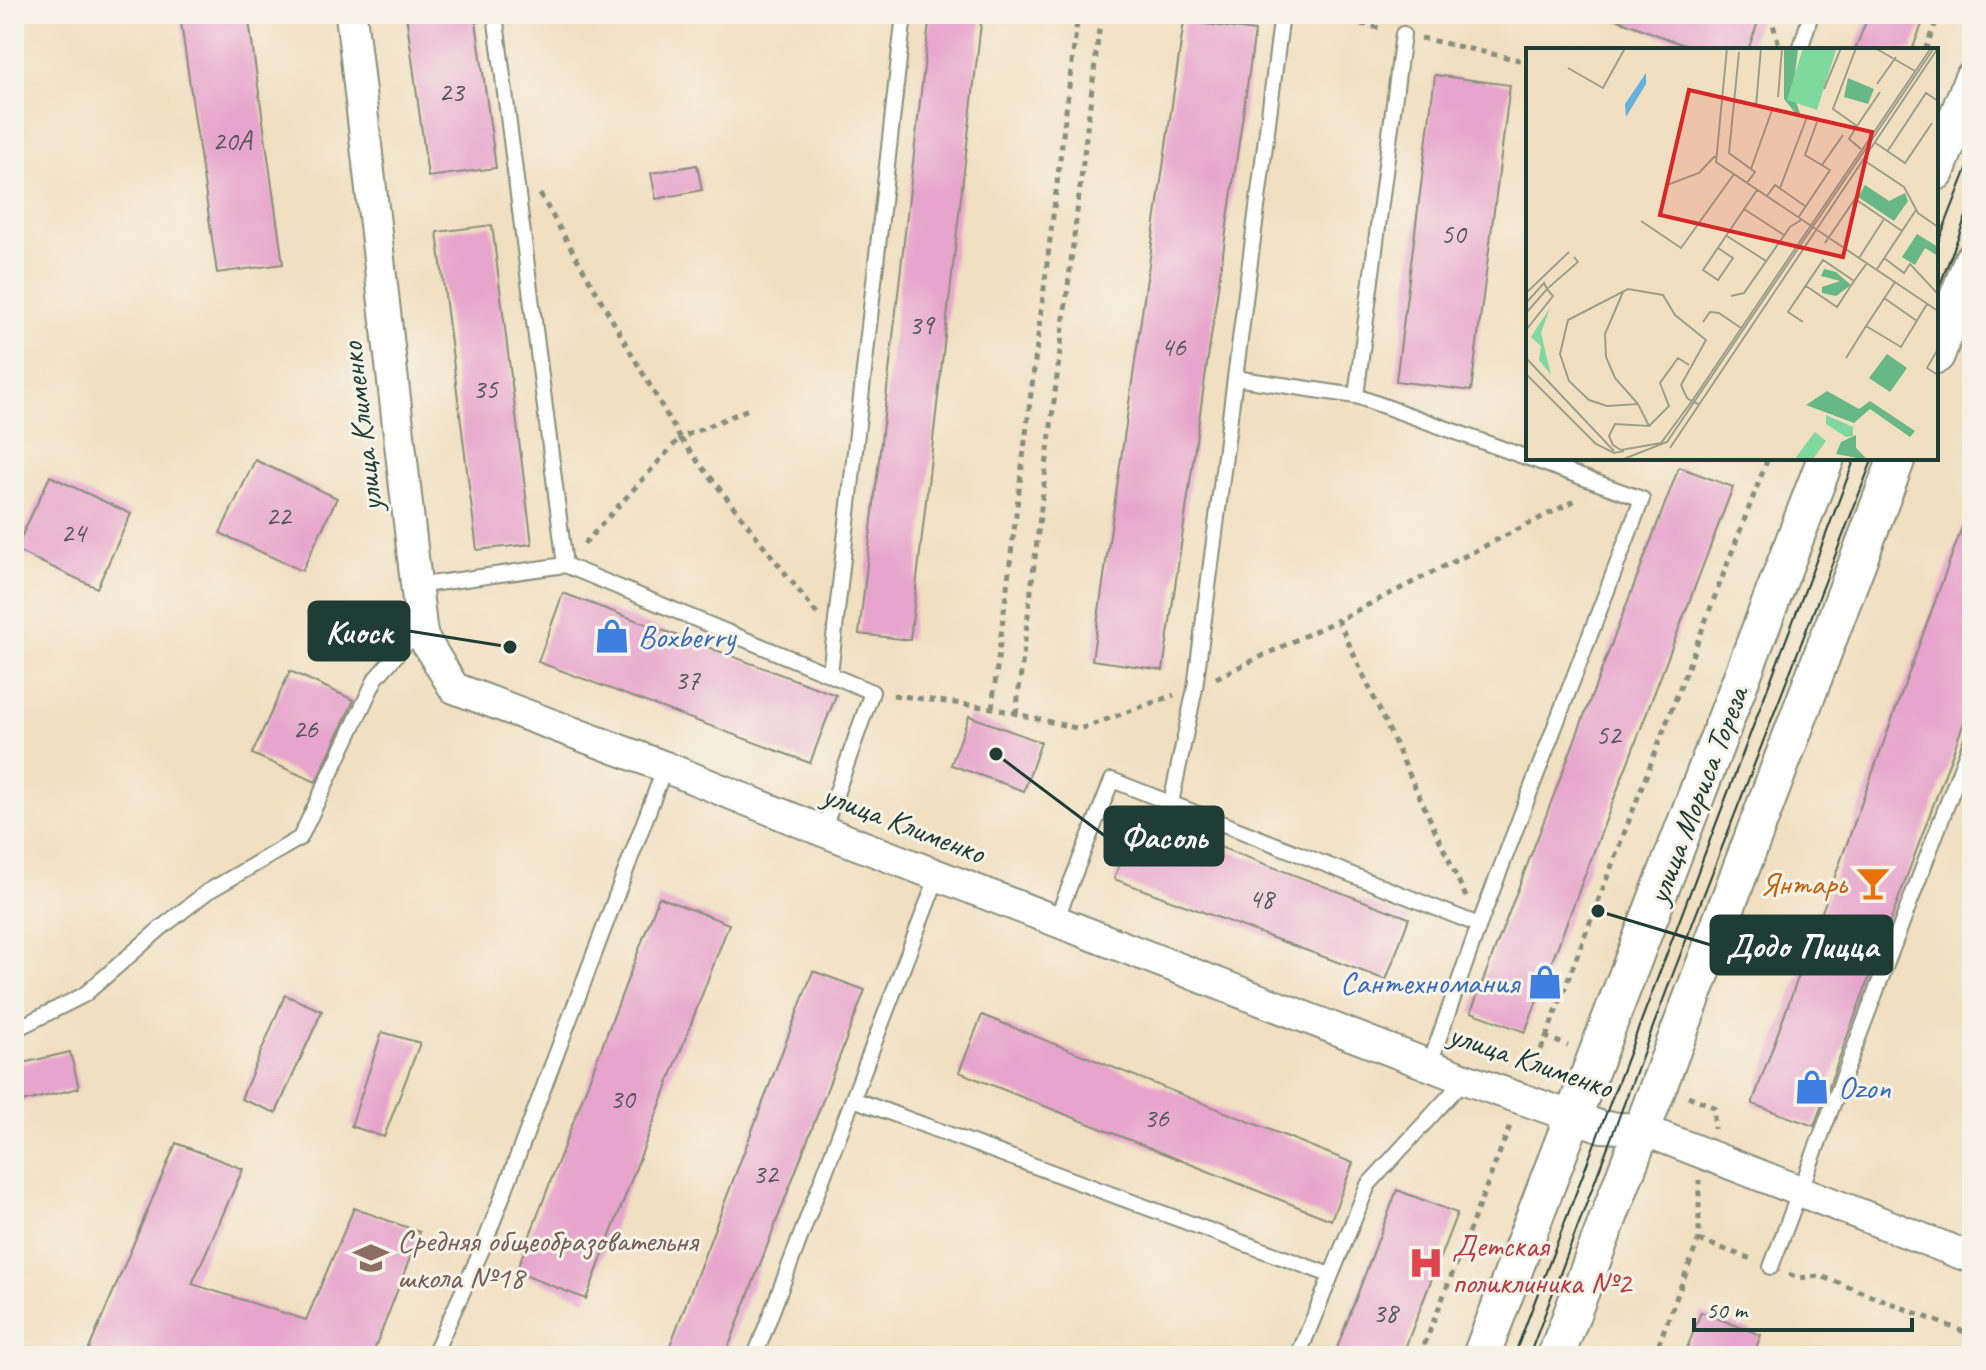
<svg xmlns="http://www.w3.org/2000/svg" width="1986" height="1370" viewBox="0 0 1986 1370" font-family="Caveat,sans-serif">
<style>
.building{fill:#e7a4cc}
.lines{fill:none;stroke-linecap:round;stroke-linejoin:round}
.service-casing{stroke:#888e7a;stroke-width:18}
.minor-casing{stroke:#888e7a;stroke-width:34}
.tertiary-casing{stroke:#888e7a;stroke-width:40}
.path{stroke:#888e7a;stroke-width:5;stroke-dasharray:6 6;stroke-linecap:butt}
.service{stroke:#fff;stroke-width:14}
.minor{stroke:#fff;stroke-width:30}
.tertiary{stroke:#fff;stroke-width:36}
.tram{stroke:#1f3d34;stroke-width:2}
.labels{text-anchor:middle;stroke-width:6;stroke-linejoin:round;paint-order:stroke}
.number-label{font-size:28px;fill:#51575a}
.street-label{font-size:32px;fill:#1f3d34;stroke:#f7f3e8}
.shop-label{font-size:32px;fill:#366cbe;stroke:#f7f3e8;text-anchor:start}
.food-label{font-size:32px;fill:#c56008;stroke:#f7f3e8;text-anchor:end}
.education-label{font-size:32px;fill:#785e54;stroke:#f7f3e8;text-anchor:start}
.health-label{font-size:32px;fill:#be3a42;stroke:#f7f3e8;text-anchor:start}
.inset-road{fill:none;stroke:#9d9e89;stroke-width:2}
.view{fill:#d62828;fill-opacity:0.15;stroke:#d62828;stroke-width:4}
.inset-edge{fill:none;stroke:#1f3d34;stroke-width:4}
.leader{fill:none;stroke:#1f3d34;stroke-width:3}
.callout-dot{fill:#1f3d34;stroke:#f7f3e8;stroke-width:3}
.callout{fill:#1f3d34;stroke:#1f3d34;stroke-width:3}
.callout-label{font-size:34px;text-anchor:middle;font-weight:bold;fill:#fff}
</style>
<rect width="100%" height="100%" fill="#f7f3e8"/>
<filter id="ink" filterUnits="userSpaceOnUse"><feTurbulence type="fractalNoise" baseFrequency=".0125" numOctaves="2"/><feDisplacementMap in="SourceGraphic" scale="16" xChannelSelector="R" yChannelSelector="G"/><feConvolveMatrix kernelMatrix="1 2 1 2 8 2 1 2 1" color-interpolation-filters="sRGB"/></filter>
<filter id="wash" filterUnits="userSpaceOnUse"><feTurbulence type="fractalNoise" baseFrequency=".006" numOctaves="4" result="noise"/><feDisplacementMap in="SourceGraphic" scale="32" xChannelSelector="R" yChannelSelector="G"/><feGaussianBlur stdDeviation="1.8" result="paint"/><feColorMatrix in="noise" values="0 0 0 0 0 0 0 0 0 0 0 0 0 0 0 0 0 1.4 0 .05"/><feComposite in="paint" operator="in"/></filter>
<g filter="url(#wash)">
<rect width="100%" height="100%" fill="#f1dfc1"/>
<g id="blocks">
<!-- building -->
<path class="building" d="M196,14H248L283,264L217,273L180,16Z
M406,14H475L496,168L428,177Z
M930,14H982L910,640L859,634Z
M1608,14H1761L1748,50H1697L1608,16Z
M1869,14H1926L1912,50H1855Z
M1184,21L1255,31L1163,670L1092,660Z
M1435,75L1510,85L1471,391L1396,381Z
M697,165L702,190L656,199L651,173Z
M492,225L532,544L477,550L437,232Z
M255,460L337,498L302,571L220,533Z
M1679,467L1733,487L1525,1032L1471,1012Z
M50,476L131,514L97,588L15,550Z
M1969,508L1972,509V701L1814,1126L1752,1104Z
M563,593L836,695L810,763L538,662Z
M290,671L354,700L316,782L252,754Z
M969,716L1041,742L1024,791L951,765Z
M1137,816L1409,918L1386,980L1114,879Z
M659,897L729,924L586,1299L516,1272Z
M813,971L865,990L725,1356H666Z
M285,995L322,1011L276,1113L241,1099Z
M982,1015L1353,1163L1331,1220L959,1072Z
M382,1032L420,1043L384,1137L351,1126Z
M70,1052L79,1088L14,1104V1065Z
M176,1143L243,1169L192,1284L306,1320L354,1208L420,1232L372,1356H184L166,1350L163,1356H86Z
M1397,1190L1457,1213L1402,1356H1334Z
M1701,1312L1761,1335L1753,1356H1684Z"/>
</g>
</g>
<g filter="url(#ink)">
<use href="#blocks" fill-opacity="0" stroke="#888e7a" stroke-width="2"/>
<g class="lines">
<!-- service casing -->
<g class="service-casing">
<path id="service" d="M495,14L565,565L872,692L823,831
M1403,34L1356,396L1528,458
M1800,50L1811,14
M1235,378L1356,396
M416,586L565,565
M830,674L904,14
M1171,803L1195,688L1282,14
M1056,920L1112,780L1479,925
M14,1030L84,995L161,928L207,892L300,838L376,678L421,627
M1430,1063L1479,925L1642,499L1529,458
M853,1099L1330,1275
M1771,1267L1972,739
M433,1356L484,1245L665,767
M755,1356L938,875
M1298,1356L1368,1185L1465,1079"/>
</g>
<!-- minor casing -->
<g class="minor-casing">
<path id="minor" d="M351,14L421,627L423,637L454,688L665,767L823,831L1465,1079L1602,1127L1641,1129L1972,1258"/>
</g>
<!-- tertiary casing -->
<g class="tertiary-casing">
<path id="tertiary" d="M1936,172L1972,80
M1936,355L1972,261
M1481,1356L1826,458
M1556,1356L1897,458"/>
</g>
<!-- path -->
<path class="path" d="M1314,14L1384,29
M1770,14L1779,45
M1421,38L1528,62
M1925,50L1939,14
M540,194L680,438L751,408
M584,544L680,438L817,614
M1216,678L1338,620
M893,695L992,708L1080,729L1174,695
M992,708L1078,14
M1016,714L1101,14
M1466,897L1338,620L1578,499
M1546,1037L1768,458
M1532,1072L1546,1037L1568,1046
M1688,1096L1714,1107V1129
M1699,1240L1754,1260
M1789,1274L1798,1278L1821,1276L1972,1335
M1420,1356L1510,1126
M1654,1356L1699,1239V1180"/>
<!-- service -->
<use href="#service" class="service"/>
<!-- minor -->
<use href="#minor" class="minor"/>
<!-- tertiary -->
<use href="#tertiary" class="tertiary"/>
<!-- tram -->
<path class="tram" d="M1936,248L1972,156
M1936,295L1972,201
M1514,1356L1855,458
M1529,1356L1671,979L1873,458"/>
</g>
</g>
<!-- icons -->
<defs>
<g id="shop-bare" transform="scale(2.76)"><path d="M-5-2.5h2.3a2.7 3.5 0 0 1 5.4 0H5L5.5 6h-11ZM-1.5-2.5h3a1.5 2.3 0 0 0-3 0Z" fill="#3f7fe0" stroke="#f7f3e8" stroke-width="2.5" paint-order="stroke"/></g>
<g id="bar-bare" transform="scale(2.76)"><path d="M-6-5H6L.8 .8V4.5H3.5V6h-7V4.5H-.8V.8Z" fill="#e8710a" stroke="#f7f3e8" stroke-width="2.5" paint-order="stroke"/></g>
<g id="school-bare" transform="scale(2.76)"><path d="M0-5L7-2L0 1L-7-2ZM-4 1L0 2.5L4 1V4Q0 6-4 4Z" fill="#8d6e63" stroke="#f7f3e8" stroke-width="2.5" paint-order="stroke"/></g>
<g id="hospital-bare" transform="scale(2.76)"><path d="M-5-5h3v3.5h4V-5h3V5h-3V1.5h-4V5h-3Z" fill="#e0444e" stroke="#f7f3e8" stroke-width="2.5" paint-order="stroke"/></g>
</defs>
<g fill-rule="evenodd">
<use href="#shop-bare" x="612" y="636"/>
<use href="#bar-bare" x="1873" y="883"/>
<use href="#shop-bare" x="1545" y="982"/>
<use href="#shop-bare" x="1812" y="1087"/>
<use href="#school-bare" x="371" y="1258"/>
<use href="#hospital-bare" x="1426" y="1263"/>
</g>
<g class="labels">
<!-- number labels -->
<g class="number-label">
<text x="451" y="101">23</text>
<text x="232" y="150">20А</text>
<text x="1453" y="243">50</text>
<text x="921" y="334">39</text>
<text x="1173" y="356">46</text>
<text x="485" y="398">35</text>
<text x="278" y="525">22</text>
<text x="73" y="542">24</text>
<text x="687" y="689">37</text>
<text x="305" y="738">26</text>
<text x="1608" y="744">52</text>
<text x="1261" y="908">48</text>
<text x="622" y="1108">30</text>
<text x="1156" y="1127">36</text>
<text x="765" y="1183">32</text>
<text x="1385" y="1322">38</text>
</g>
<!-- street labels -->
<g class="street-label">
<text transform="translate(361 427) rotate(-97)" y="11">улица Клименко</text>
<text transform="translate(1697 795) rotate(-69)" y="11">улица Мориса Тореза</text>
<text transform="translate(904 823) rotate(21)" y="11">улица Клименко</text>
<text transform="translate(1531 1060) rotate(19)" y="11">улица Клименко</text>
</g>
<!-- shop labels -->
<g class="shop-label">
<text x="638" y="647">Boxberry</text>
<text x="1519" y="993" text-anchor="end">Сантехномания</text>
<text x="1838" y="1098">Ozon</text>
</g>
<!-- food labels -->
<g class="food-label">
<text x="1847" y="894">Янтарь</text>
</g>
<!-- education labels -->
<g class="education-label">
<text x="397" y="1251">Средняя общеобразовательня<tspan x="397" dy="37">школа №18</tspan></text>
</g>
<!-- health labels -->
<g class="health-label">
<text x="1452" y="1256">Детская<tspan x="1452" dy="37">поликлиника №2</tspan></text>
</g>
</g>
<!-- overview -->
<g transform="translate(1526 48)">
<rect width="412" height="412" fill="#f1dfc1"/>
<path d="M24,260L15,285L25,327L13,312L15,298L5,289Z" fill="#7fd89e"/>
<path d="M258,0H272L267,45L274,65L270,66L258,51ZM322,30L348,41L342,56L318,49ZM339,137L363,153L379,145L382,153L368,173L332,149ZM391,186L412,199V208L399,200L389,217L376,209ZM298,221L310,224L325,237L310,248L296,245V239L314,233L295,228ZM361,306L381,320L364,344L343,330ZM301,343L333,361L344,353L389,383L384,389L344,361L328,375L280,357ZM330,387V400L342,412L310,406L315,394Z" fill="#67b885"/>
<path d="M277,0L310,2L291,62L261,52Z" fill="#7fd89e"/>
<path d="M300,367L327,379V388L320,389L300,376ZM289,384L300,393L286,412H275L270,409Z" fill="#7fd89e"/>
<path d="M120,25V36L100,69L99,56Z" fill="#64b1dd"/>
<path class="inset-road" d="M201,0L190,114L412,263M330,0L307,61L331,78L323,91L335,101M349,0L389,23M213,4L203,105L229,124L221,135M42,20L77,40L99,0M351,36L370,9M298,41L315,0M252,49L256,0M230,58L235,0M331,78L354,44M348,94L379,115L406,75M361,104L400,45L412,53M336,111L378,139L392,165L412,179M296,117L317,87M225,121L246,62M141,137L173,125L189,108M254,140L281,69M241,148L249,137L279,158M218,161L258,187M272,170L304,122L279,107L291,74M115,173L155,200L208,126M201,188L240,213M299,195L329,151L376,183M192,200L207,210L192,232L177,222L231,142M333,210L358,171M358,210L378,225L384,216L412,246M351,221L390,162M280,238L311,259L328,233M97,244L79,286L80,309L89,330L112,356M0,245L43,204M205,248L218,245L264,179L275,172M358,250L391,273M0,255L18,235L21,241L52,214L48,209M0,265L21,241L27,248L0,282M177,274L184,264L193,265L215,280M277,274L262,264L297,212L328,233L341,215M340,278L369,234M412,301L401,320L412,327M0,310L88,403M320,310L340,278L375,299L401,256M0,326L70,396L88,405L98,403M172,356L166,353L161,350L155,337L180,292L149,267L137,247L102,241L42,272L34,306L43,333L63,352L81,358L112,356L123,378L89,376L83,388L87,397L95,402L135,395L166,353L405,0M123,378L143,358L134,335L152,310L163,317M144,400L412,0M95,412L141,394L408,0"/>
<path class="view" d="M163,42L346,84L317,209L134,167Z"/>
<rect width="412" height="412" class="inset-edge"/>
</g>
<!-- callouts -->
<path class="leader" d="M510 647L409 631M996 754L1105 836M1598 911L1711 945"/>
<g class="callout-dot">
<circle cx="510" cy="647" r="8"/>
<circle cx="996" cy="754" r="8"/>
<circle cx="1598" cy="911" r="8"/>
</g>
<g class="callout">
<rect x="309" y="602" width="100" height="58" rx="8"/>
<rect x="1105" y="807" width="118" height="58" rx="8"/>
<rect x="1711" y="916" width="181" height="58" rx="8"/>
</g>
<g class="callout-label">
<text x="359" y="643">Киоск</text>
<text x="1164" y="848">Фасоль</text>
<text x="1802" y="957">Додо Пицца</text>
</g>
<!-- margin -->
<rect width="1986" height="1370" fill="none" stroke="#f7f3e8" stroke-width="48"/>
<!-- scale -->
<path d="M1694 1318v12h218v-12" fill="none" stroke="#1f3d34" stroke-width="4"/>
<text x="1706" y="1318" font-size="24" fill="#1f3d34" stroke="#f7f3e8" stroke-width="6" paint-order="stroke">50 m</text>
</svg>
